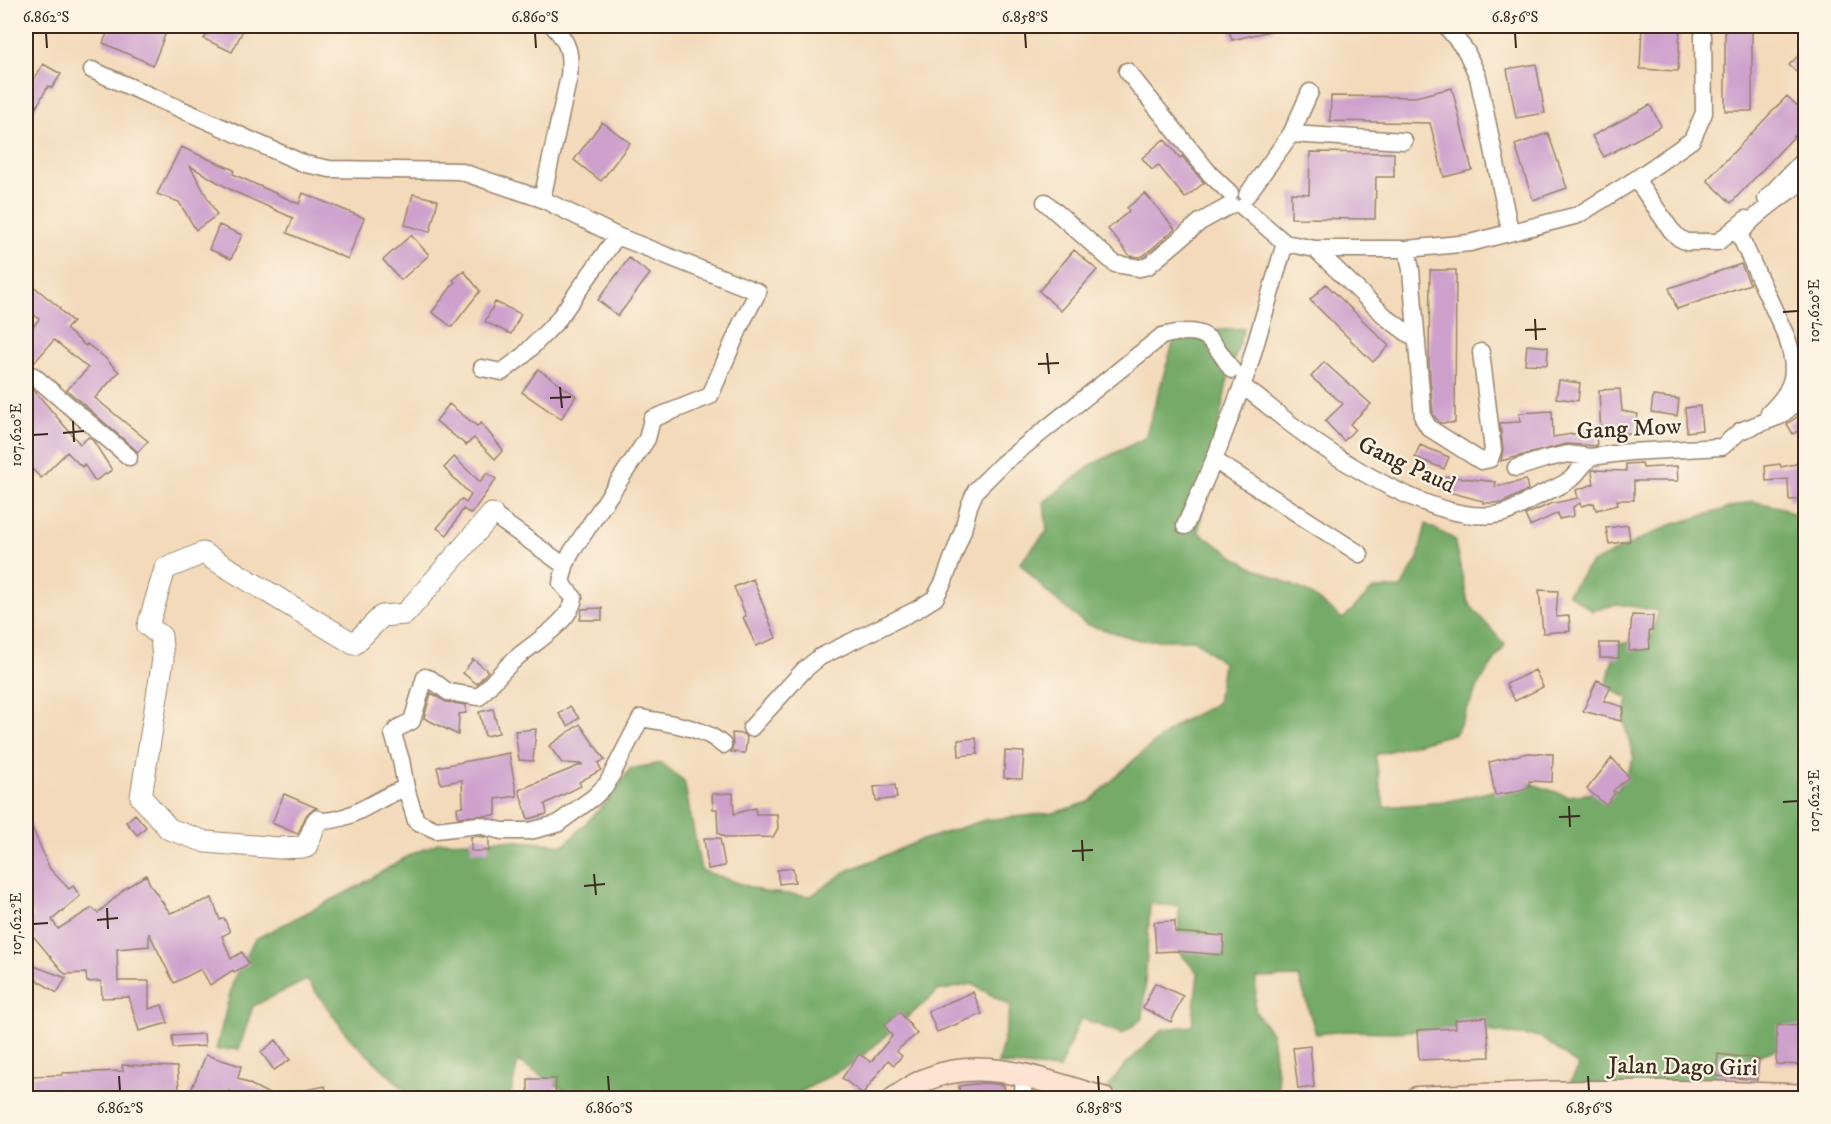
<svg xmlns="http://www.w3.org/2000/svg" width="1831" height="1124" viewBox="0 0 1831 1124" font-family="'IM FELL DW Pica',serif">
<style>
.forest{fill:#74aa67;stroke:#586a42;stroke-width:1.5}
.building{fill:#cea1cd}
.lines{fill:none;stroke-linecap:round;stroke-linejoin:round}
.minor-casing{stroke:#97826c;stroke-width:19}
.tertiary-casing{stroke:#97826c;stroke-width:23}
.secondary-casing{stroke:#97826c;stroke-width:25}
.minor{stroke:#fff;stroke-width:16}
.tertiary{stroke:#fff;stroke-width:21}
.secondary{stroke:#fde3d1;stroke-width:22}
.ticks{fill:none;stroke:#3b2a1e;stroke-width:2}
.labels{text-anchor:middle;stroke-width:4.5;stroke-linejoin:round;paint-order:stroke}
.street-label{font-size:24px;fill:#3b2a1e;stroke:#fcf5e5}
.neatline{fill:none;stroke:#3b2a1e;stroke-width:2}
.ticks-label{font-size:15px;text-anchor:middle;fill:#3b2a1e}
</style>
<rect width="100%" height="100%" fill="#fcf5e5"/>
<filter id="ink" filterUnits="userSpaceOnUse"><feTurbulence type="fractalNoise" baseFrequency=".0167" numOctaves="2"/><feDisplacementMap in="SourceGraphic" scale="12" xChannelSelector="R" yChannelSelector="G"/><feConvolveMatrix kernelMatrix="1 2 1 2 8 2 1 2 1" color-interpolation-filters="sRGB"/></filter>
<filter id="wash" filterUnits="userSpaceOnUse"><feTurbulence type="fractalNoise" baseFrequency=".008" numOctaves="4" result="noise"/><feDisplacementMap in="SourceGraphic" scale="24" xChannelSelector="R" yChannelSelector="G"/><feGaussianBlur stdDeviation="1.35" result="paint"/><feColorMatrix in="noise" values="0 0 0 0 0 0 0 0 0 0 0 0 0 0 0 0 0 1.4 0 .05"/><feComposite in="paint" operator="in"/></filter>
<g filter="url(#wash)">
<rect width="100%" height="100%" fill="#f3daba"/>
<!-- forest -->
<path class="forest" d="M1244,328L1227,382L1198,532L1246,564L1307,592L1343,619L1373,589L1401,588L1418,558L1426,524L1454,539L1468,603L1505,645L1479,684L1456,733L1375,755L1384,807L1444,802L1529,783L1568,796L1618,790L1634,758L1624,722L1628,698L1606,687L1616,645L1650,638L1659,611L1618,604L1592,611L1568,593L1590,564L1668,526L1752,501L1783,508L1805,521V1034L1797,1042L1737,1063L1714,1090L1566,1091L1579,1066L1540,1037L1457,1028L1395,1032L1348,1031L1316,1034L1299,977L1256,978L1255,1011L1272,1034L1280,1098H1141L1105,1090L1126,1064L1163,1029L1192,1026L1198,973L1178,951L1179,906L1150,904L1143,1018L1122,1034L1081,1018L1059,1069L998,1064L1011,1006L972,984L938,991L858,1060L790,1098H577L518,1061L510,1098H413L348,1036L307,980L253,1006L239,1049L216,1050L234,978L255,939L357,887L408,856L440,842L507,840L565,845L608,800L630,769L661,763L684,781L701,870L764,892L811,896L845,872L919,841L985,820L1053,813L1089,802L1136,758L1179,723L1217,703L1223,663L1195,640H1139L1085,624L1047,592L1020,563L1047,531L1044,502L1093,464L1145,438L1174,340L1212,331Z"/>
<g id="blocks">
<!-- building -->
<path class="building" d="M110,26H157L167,30L153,65L103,43Z
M211,26H245L232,52L204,39Z
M1228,26H1273L1274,30L1232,40Z
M1642,26H1680L1678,71L1640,69Z
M1725,26H1752V111H1725Z
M1806,48V81L1789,65Z
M43,64L61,74L52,88L48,86L26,126V94Z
M1536,64L1545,113L1516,118L1507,69Z
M1452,88L1472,170L1444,177L1430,123L1330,121L1331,96L1415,97Z
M1787,96L1806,114V124L1731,203L1707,180Z
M1650,105L1661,126L1604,157L1592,136Z
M602,122L630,143L601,181L574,160Z
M1548,133L1567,188L1533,200L1515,145Z
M1164,139L1180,158L1182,156L1204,183L1185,198L1158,165L1152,170L1142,158Z
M181,147L234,170L233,174L299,204L303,193L364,218L348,259L287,233L293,218L233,191L190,166L217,215L196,230L179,202L157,194Z
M1310,152L1394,153V177H1376L1375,219L1291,218V193L1309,194Z
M1145,193L1175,229L1143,256L1140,257L1130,256L1108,229L1129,211L1127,208Z
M413,194L438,200L430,232L405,225Z
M219,225L242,235L231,259L209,249Z
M411,235L429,255L401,280L383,260Z
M1074,250L1097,270L1061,311L1039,291Z
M629,258L650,274L618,316L598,300Z
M1741,264L1750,284L1677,309L1669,288Z
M1430,270H1456L1455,423H1440L1433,415L1429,364Z
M464,271L480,291L452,327L432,312L455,282L453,280Z
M26,280L60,308L59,309L73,322L66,329L86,346L87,344L104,357L119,372L95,398L148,441L138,452L67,390L88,368L54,340L33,364L26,357V336L39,319L26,308Z
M1326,284L1389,346L1373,362L1310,300Z
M495,302L521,314L511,334L485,322Z
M1527,345L1548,347L1547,365L1525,364Z
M1324,362L1371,404L1350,424L1355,429L1344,441L1325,421L1343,404L1311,377Z
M538,369L576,396L561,419L522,392Z
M1559,380L1580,383L1578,401L1556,398Z
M33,389L80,444L89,437L92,439L112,470L95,481L84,464L82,467L67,452L41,478L26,463V391Z
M1620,389L1622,411L1638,414L1634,435L1623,433V438H1601L1599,390Z
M1653,396L1679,399L1677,416L1651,412Z
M449,404L477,426L481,423L503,450L495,459L474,438L466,445L436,421Z
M1700,406L1702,430L1687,432L1685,408Z
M1552,411L1553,437L1579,433V430L1595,428L1597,446L1566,444L1501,461L1503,449L1500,423L1520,422L1519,413Z
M1806,411V425L1793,434L1787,424Z
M1420,445L1449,457L1444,469L1415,457Z
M454,457L480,482L487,473L496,479L471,514L463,509L447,535L437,528L461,499L466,503L471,495L444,468Z
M1806,462V480H1802L1803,499L1789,500L1788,479L1766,481L1765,466L1780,464L1781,467Z
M1642,463L1643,468L1677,466L1678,481H1634V500H1617L1618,505L1596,510L1594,503L1581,506L1580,503L1573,507L1574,516L1559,519L1558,513L1530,526L1525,515L1550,504L1578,498L1576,490L1594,484L1592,472L1593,470L1626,471V464Z
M1446,476L1496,482L1495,487L1526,480L1528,490L1502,503H1483V501L1441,490Z
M1628,525L1630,541L1609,544L1606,528Z
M753,579L776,638L756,646L743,617L746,616L734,587Z
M1539,590L1558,591L1556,617L1569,616L1570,631L1543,633Z
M602,608V620H580L582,609Z
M1632,615L1653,616L1652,631H1649L1650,649L1629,651Z
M1600,643H1619V658H1600Z
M473,659L488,671L477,684L463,673Z
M1535,670L1543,687L1515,701L1506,684Z
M1597,680L1611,686L1604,701L1624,707L1621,721L1583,711Z
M431,693L446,702L466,705V713L459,714L458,735L424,718Z
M570,706L579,718L568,726L559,714Z
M493,709L499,733L485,736L479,712Z
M580,724L605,760L598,763L601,770L579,782L581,786L545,804L547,814L528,819L519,790L583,764L562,763L549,746Z
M536,729L533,761L519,760L515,731Z
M732,733L743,734L747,737L745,753L731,752L733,746Z
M976,738L978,754L959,756L958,740Z
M1005,751L1024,752L1022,779L1004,778Z
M509,753L517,796L496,799V815L458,817L457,807L463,806L462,780L441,784L437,767Z
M1528,753L1553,754L1552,782L1529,781L1530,787L1514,792L1495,795L1489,762Z
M1612,758L1629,777L1613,791L1615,793L1606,805L1587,789Z
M895,785L897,798L876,801L874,787Z
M733,793L734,814L755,808L756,814H777L778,828L773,837L726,838L718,833L717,809H713L712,794Z
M284,794L317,808L310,811L306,816L298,834L272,823Z
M26,813L50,869L69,889L73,886L80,896L52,920L58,929L92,908L98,913L127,887L146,875L151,886L170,913L212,898L220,920L224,918L230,932L222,936L231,959L242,952L249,964L234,972L233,970L210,985L201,969L174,983L149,933V946L117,949L118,981H149V1009L162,1005L168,1023L139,1031L129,997L102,998L101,981L87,982L86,973L65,974L34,937L31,939L26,930V921L34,916L26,902Z
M135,814L146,827L137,835L126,822Z
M478,836L489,838V851H471V837Z
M704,838H720L725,866L708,869Z
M793,868L795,882L779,884L777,870Z
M1175,921V932L1224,936L1223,955L1175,951L1156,952L1154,922Z
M26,963L66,978L57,993L26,973Z
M1155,983L1183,996L1171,1022L1143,1008Z
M973,992L982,1014L937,1032L928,1011Z
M900,1012L917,1034L896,1051L902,1056L894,1065L888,1060L863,1094L842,1078L859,1054L871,1062L892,1036L884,1025Z
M1486,1017L1490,1057L1419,1060L1417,1030L1456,1028L1455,1020Z
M1777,1025L1806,1026V1065L1776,1064Z
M204,1034L205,1046L173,1048L172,1036Z
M276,1040L290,1060L274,1070L261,1052Z
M1310,1046L1314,1087L1298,1089L1293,1048Z
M1718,1054L1759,1059L1757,1080L1716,1076Z
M206,1055L241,1066L238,1078L277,1098H243L229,1091L228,1098L188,1097Z
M122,1065L177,1067L180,1098H33L32,1076L62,1075V1073L123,1071Z
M528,1079H556L555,1098H528Z
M983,1083L1004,1085L1005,1098H960L959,1086Z
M325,1086L328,1098H289V1093Z"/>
</g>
</g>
<g filter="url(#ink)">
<use href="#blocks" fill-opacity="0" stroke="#97826c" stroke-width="1.5"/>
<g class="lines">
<!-- minor casing -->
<g class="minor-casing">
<path id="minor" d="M1446,26L1466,51L1478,77L1510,231
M92,70L305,164L330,169L459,171L542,199L569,76C571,53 569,43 553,26
M1127,71L1210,174L1230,193
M1291,134L1310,92
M1636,179L1671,230L1679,238L1687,242H1718L1746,219
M1247,195L1291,134L1404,141
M1766,199L1806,157
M1045,202L1115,264L1140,268L1148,266L1200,222L1231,205
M1243,207L1285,243L1315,249H1407L1470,243L1578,215L1636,179L1692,140L1704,113L1703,36
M1285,243L1248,370L1214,460L1360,554
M1315,249L1387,318L1417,340
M1407,249L1411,270L1423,418L1429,428L1481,461L1490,459L1493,450L1481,352
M482,368L502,372L523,356L557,321L617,236
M26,381L34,376L129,457
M1245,388C1262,400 1276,413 1292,425C1339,461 1434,522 1494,515C1509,514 1523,504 1536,497C1547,491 1563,486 1572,478C1579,471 1584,464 1590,457
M1769,413C1795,388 1798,372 1787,338L1740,236C1746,219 1790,191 1806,179
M1516,468L1545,459L1568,454L1590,457L1630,452L1722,447L1740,431L1780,416L1791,407L1806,387
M492,514L565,566
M1185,526L1214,460
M751,728L804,670L820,657L916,610L935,598L944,581L963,530L969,506L976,490L1002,464L1162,336C1206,325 1209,336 1232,370
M406,788L416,821L436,830L479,825L502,831H530L557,824L594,797L607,784L641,718C666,723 705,727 723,745
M317,821C353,822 373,799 406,788L401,760L393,734L398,728L412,721L425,677L431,679L448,692L479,697C491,684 502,671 515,659C533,643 571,622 574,598L561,583L565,566L571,553L647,439L652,419L710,396L742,322L758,292L617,236L542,199
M1022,1098L1025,1075"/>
</g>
<!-- tertiary casing -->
<g class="tertiary-casing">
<path id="tertiary" d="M317,821L306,847L279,848L206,842L169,829L141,797L163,659L161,636L148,626L165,569L203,553L354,644L382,616L405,614L492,514"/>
</g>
<!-- secondary casing -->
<g class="secondary-casing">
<path id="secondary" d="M895,1098C904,1092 916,1083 927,1079C985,1055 1047,1082 1103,1098
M1417,1098C1546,1091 1676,1089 1806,1096"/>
</g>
<!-- minor -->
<use href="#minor" class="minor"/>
<!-- tertiary -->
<use href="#tertiary" class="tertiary"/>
<!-- secondary -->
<use href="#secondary" class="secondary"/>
</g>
</g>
<!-- ticks -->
<path class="ticks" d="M46,33L47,48M535,33L536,48M1025,33L1026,48M1515,33L1516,48M1783,312L1798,311M1535,319L1536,340M1525,330L1546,329M1047,353L1049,374M1038,364L1059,363M560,387L562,408M550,398L571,397M73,421L74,442M63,433L84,431M33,435L48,434M1783,802L1798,801M1569,806L1570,827M1559,817L1580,816M1082,840L1083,861M1072,851L1093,850M594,874L596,895M584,886L605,884M107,908L108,929M97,920L118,918M33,924L48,923M119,1076L120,1091M608,1076L609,1091M1098,1076L1099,1091M1588,1076L1589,1091"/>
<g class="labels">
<!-- street labels -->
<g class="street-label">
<text transform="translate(1629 428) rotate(-3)" y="8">Gang Mow</text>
<text transform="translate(1407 464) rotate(25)" y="8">Gang Paud</text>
<text transform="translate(1683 1066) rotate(1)" y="8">Jalan Dago Giri</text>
</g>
</g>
<!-- margin -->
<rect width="1831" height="1124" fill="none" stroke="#fcf5e5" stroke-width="66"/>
<rect x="33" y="33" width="1765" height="1058" class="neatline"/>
<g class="ticks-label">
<text x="46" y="22">6.862°S</text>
<text x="535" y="22">6.860°S</text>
<text x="1025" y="22">6.858°S</text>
<text x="1515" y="22">6.856°S</text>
<text transform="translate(1814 311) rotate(-90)" y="5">107.620°E</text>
<text transform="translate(16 435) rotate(-90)" y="5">107.620°E</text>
<text transform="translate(1814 801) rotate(-90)" y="5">107.622°E</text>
<text transform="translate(16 924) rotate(-90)" y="5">107.622°E</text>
<text x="120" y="1113">6.862°S</text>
<text x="609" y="1113">6.860°S</text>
<text x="1099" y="1113">6.858°S</text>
<text x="1589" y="1113">6.856°S</text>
</g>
</svg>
